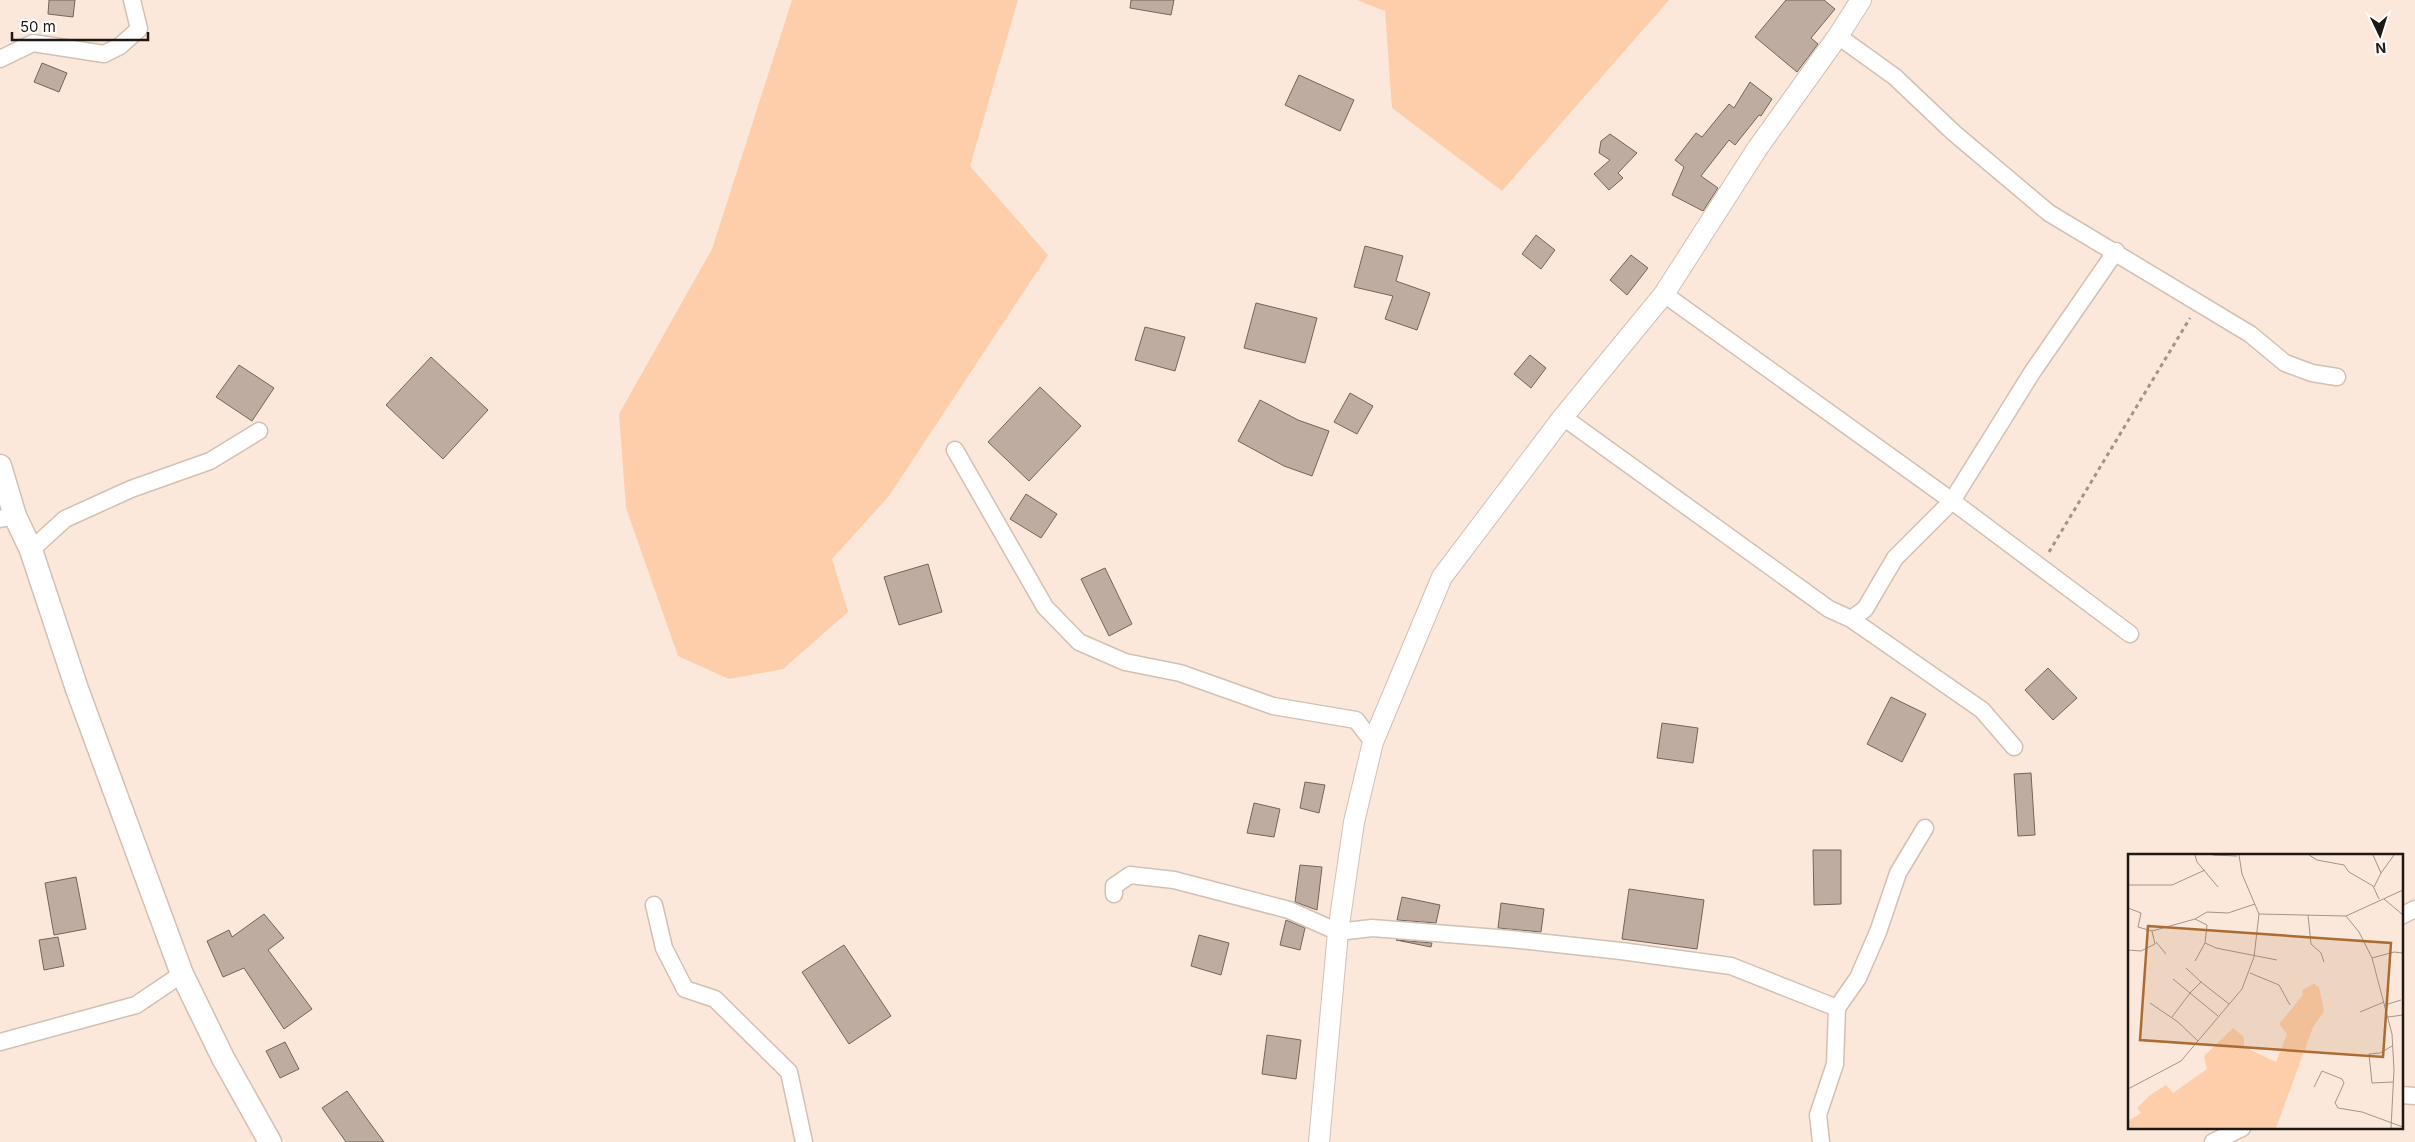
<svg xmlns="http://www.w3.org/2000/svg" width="2415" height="1142" viewBox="0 0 2415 1142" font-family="Inter,sans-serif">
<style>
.green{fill:#feceaa}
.building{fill:#bdac9f;stroke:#756559}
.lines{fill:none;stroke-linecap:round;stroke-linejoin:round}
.minor-casing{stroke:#d2c0b3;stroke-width:19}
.tertiary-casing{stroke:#d2c0b3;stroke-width:22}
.secondary-casing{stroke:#d2c0b3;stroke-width:25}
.path{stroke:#a19389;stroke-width:3;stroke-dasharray:4 4;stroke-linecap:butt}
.minor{stroke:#fff;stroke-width:16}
.tertiary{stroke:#fff;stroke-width:20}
.secondary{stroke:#fff;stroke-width:22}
.inset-road{fill:none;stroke:#a3958a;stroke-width:1}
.view{fill:#ab6b34;fill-opacity:0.15;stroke:#ab6b34;stroke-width:2.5}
.inset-edge{fill:none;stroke:#1e1813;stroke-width:2.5}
</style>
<rect width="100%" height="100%" fill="#fbe8da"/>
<!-- green -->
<path class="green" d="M792,0H1018L970,166L1048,255L889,496L832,559L848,612L783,669L729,679L678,656L626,508L619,414L712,249Z
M1357,0H1669L1502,191L1392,108L1385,11Z"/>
<!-- building -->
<path class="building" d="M49,0H75L73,17L48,14Z
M1131,0H1174L1171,15L1130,8Z
M1786,0H1824L1835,9L1811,38L1818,44L1797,72L1755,37Z
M42,63L67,73L59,92L34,82Z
M1299,75L1354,100L1340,131L1285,105Z
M1750,82L1772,99L1761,116L1759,115L1735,145L1729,140L1701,176L1718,188L1703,211L1672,195L1684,167L1675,160L1696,133L1702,137L1729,104L1734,108Z
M1610,134L1637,153L1618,173L1623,178L1609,190L1594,174L1610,160L1599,153L1601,141Z
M1536,235L1555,250L1541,269L1522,254Z
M1365,246L1403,256L1396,281L1430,293L1417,330L1385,319L1393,296L1354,287Z
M1631,255L1648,268L1627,295L1610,280Z
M1256,303L1317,318L1305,363L1244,348Z
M1145,327L1185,337L1175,371L1135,360Z
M1530,355L1546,368L1531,388L1514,374Z
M431,357L488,410L443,459L386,405Z
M239,365L274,388L252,421L216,397Z
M1040,387L1081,426L1029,481L988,442Z
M1350,393L1373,406L1357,434L1334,422Z
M1260,400L1298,420L1329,431L1312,476L1284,466L1238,441Z
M1026,494L1057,514L1041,538L1010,519Z
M928,564L942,612L899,625L884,577Z
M1105,568L1132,624L1109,636L1081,579Z
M2048,668L2077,698L2053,720L2025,690Z
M1891,697L1926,714L1902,762L1867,744Z
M1662,723L1698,728L1693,763L1657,758Z
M2031,773L2035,835L2018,836L2014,774Z
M1305,782L1325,785L1319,813L1300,808Z
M1254,803L1280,809L1274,837L1247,833Z
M1813,850H1841V904L1814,905Z
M1300,865L1322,867L1317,910L1295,902Z
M76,877L86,929L54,935L45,883Z
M1629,889L1704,900L1697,949L1622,939Z
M1402,897L1440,905L1436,923L1397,920Z
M1501,903L1544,909L1541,932L1498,928Z
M264,914L284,938L268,950L312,1009L284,1029L244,968L223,977L207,941L229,930L232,937Z
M1286,920L1305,928L1300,950L1280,945Z
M1199,935L1229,943L1221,975L1191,966Z
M58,937L64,966L44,970L39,940Z
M1396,940L1432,943L1431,947Z
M844,945L891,1016L849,1044L802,972Z
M1267,1035L1301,1040L1296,1079L1262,1074Z
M285,1042L299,1069L280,1078L266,1051Z
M347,1091L367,1119L384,1142H346L322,1108Z"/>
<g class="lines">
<!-- minor casing -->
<g class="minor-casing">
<path id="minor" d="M1838,36L1895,77L1954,133L2049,213L2250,334L2285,363L2312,373L2337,377
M0,59L33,43L104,54L120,46L139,29L132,0
M1664,294L1952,501L2033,371L2116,251
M1563,417L1829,609L1851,619L1865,609L1895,558L1952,501L2130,634
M955,450L1045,607L1079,642L1125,662L1180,673L1273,706L1356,720L1373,742
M0,519L15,516
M31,550L65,519L131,489L210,461L259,431
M1851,619L1982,710L2014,747
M1114,894V886L1130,875L1174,880L1289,910L1338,932L1372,928L1510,939L1621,951L1731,966L1837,1008L1835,1064L1818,1115L1821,1142
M654,905L664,948L685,989L715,999L789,1072L804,1142
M2401,916L2415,909
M1837,1008L1858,978L1878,932L1898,873L1925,828
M0,1042L136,1005L182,974
M2401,1095L2415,1096
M2213,1142L2242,1128"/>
</g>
<!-- tertiary casing -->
<g class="tertiary-casing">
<path id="tertiary" d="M1319,1142L1338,932L1354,822L1373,742L1442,577L1563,417L1664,294L1757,149L1838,36L1861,0"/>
</g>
<!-- secondary casing -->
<g class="secondary-casing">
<path id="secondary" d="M0,466L15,516L31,550L77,689L182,974L223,1058L270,1142"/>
</g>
<!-- path -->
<path class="path" d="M2049,552L2190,318"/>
<!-- minor -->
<use href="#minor" class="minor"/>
<!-- tertiary -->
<use href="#tertiary" class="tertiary"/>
<!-- secondary -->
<use href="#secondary" class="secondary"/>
</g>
<!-- overview -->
<g transform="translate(2128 854)">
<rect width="275" height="275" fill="#fbe8da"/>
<path d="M186,130L191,133L196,157L185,173L148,274H0V267L13,259L9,254L22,241L38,231L45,239L79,215L76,202L105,174L116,183V193L148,208L159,180L151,170L175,141L174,136Z" fill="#feceaa"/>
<path class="inset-road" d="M67,1L69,8L90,33M85,1L109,2M111,1L114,20L131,60L218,62L231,78L244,104L264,180L266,216L263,274M181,1L189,6L216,11L221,18L245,32L251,45M245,1L253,19L246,33M253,19L266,1M0,31H44L77,16M256,45L275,61M0,54L13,59L10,73L24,77L67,65L79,58L100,59L127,50M180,61L183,90L193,99L196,108M218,62L275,36M67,65L79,71L77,89L88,94L149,106M28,88L38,100M0,96L13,97L27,90L24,77M244,104L266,98L275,99M67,107L77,89M58,114L73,128M122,119L151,131L162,151M45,125L62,139L73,128L101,150M22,149L50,168L70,187M257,151L273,146M232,158L256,148M44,163L62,139L90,162M260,163L275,161M264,192L252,199L241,200L244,229L265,228M186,233L194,217L214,225L216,229L207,249L210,254L234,258L275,273M0,235L53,207L114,135L126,103L131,60"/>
<path class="view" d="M20,72L263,89L255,203L12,186Z"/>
<rect width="275" height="275" class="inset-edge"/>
</g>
<!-- north arrow -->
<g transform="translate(2380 35) rotate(176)" stroke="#ffffff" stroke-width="4" paint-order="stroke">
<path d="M0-4L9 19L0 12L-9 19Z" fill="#1e1813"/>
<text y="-8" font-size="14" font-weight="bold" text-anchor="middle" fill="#1e1813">N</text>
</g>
<!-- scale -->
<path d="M12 32v8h136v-8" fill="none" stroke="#1e1813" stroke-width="2.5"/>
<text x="20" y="32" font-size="15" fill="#1e1813" stroke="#ffffff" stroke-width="4" paint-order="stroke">50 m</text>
</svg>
